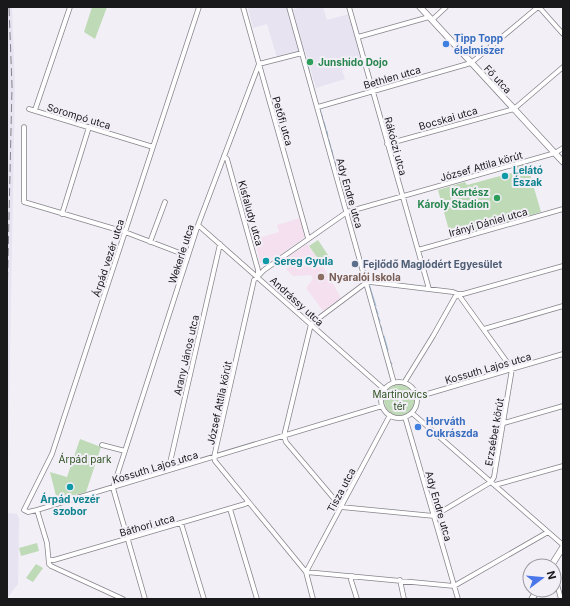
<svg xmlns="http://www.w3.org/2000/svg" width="570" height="606" viewBox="0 0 570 606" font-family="Inter,sans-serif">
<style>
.built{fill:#e8e3f1}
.education{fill:#f5e0ef}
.green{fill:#bfdab7}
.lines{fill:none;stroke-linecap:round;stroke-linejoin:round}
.stream{stroke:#9abfdb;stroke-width:1}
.minor-casing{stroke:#87848b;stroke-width:5.5}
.secondary-casing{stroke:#87848b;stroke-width:7}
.minor{stroke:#fff;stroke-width:4}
.secondary{stroke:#fff;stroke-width:5.5}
.rail{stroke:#858388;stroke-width:1;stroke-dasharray:8 4;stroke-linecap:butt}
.shop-dot{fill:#3f7fe0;stroke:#f2eff7;stroke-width:1.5}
.leisure-dot{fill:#2e9e5b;stroke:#f2eff7;stroke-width:1.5}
.culture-dot{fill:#0f9aa8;stroke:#f2eff7;stroke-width:1.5}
.service-dot{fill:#5c6f8a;stroke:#f2eff7;stroke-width:1.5}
.education-dot{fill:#8d6e63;stroke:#f2eff7;stroke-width:1.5}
.labels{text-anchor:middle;stroke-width:4;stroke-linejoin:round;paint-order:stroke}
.shop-label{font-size:10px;font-weight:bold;fill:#366cbe;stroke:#f2eff7;text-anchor:start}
.leisure-label{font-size:10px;font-weight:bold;fill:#27864d;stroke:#f2eff7;text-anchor:start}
.street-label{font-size:10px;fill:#19181b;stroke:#f2eff7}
.culture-label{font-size:10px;font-weight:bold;fill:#0d838f;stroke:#f2eff7;text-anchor:start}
.service-label{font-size:10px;font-weight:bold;fill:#4e5e75;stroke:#f2eff7;text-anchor:start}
.education-label{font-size:10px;font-weight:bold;fill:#785e54;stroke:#f2eff7;text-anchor:start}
.park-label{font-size:10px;fill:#2e5222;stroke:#f2eff7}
</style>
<rect width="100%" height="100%" fill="#f2eff7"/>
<!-- built -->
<path class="built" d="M7,7H12L15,87L7,513L17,514L19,519L18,584L8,597H7V142L8,91Z
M253,7H291L292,10L302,7H323L327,20L349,14L363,63L342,70L345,79L316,88L305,50L277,58L267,24L253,28L248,8Z"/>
<!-- education -->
<path class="education" d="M300,218L305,237L273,260V259L260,263L256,244L253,245L252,240L279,232L277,225Z
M307,244L323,266L341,298L323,311L306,288L313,279L311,275L293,276L286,269L289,267L284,260Z"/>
<!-- green -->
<path class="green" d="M92,7H107L95,39L84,32Z
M527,164L541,212L451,238L438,190L465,182L467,185L515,172L514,167Z
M318,240L330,258L322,264L309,246Z
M384 400a16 16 0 1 1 32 0a16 16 0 1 1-32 0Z
M80,439L101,447L86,492L57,500L50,472L67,477Z
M37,543L39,551L21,556L19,548Z
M36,564L43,568L33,582L26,578Z"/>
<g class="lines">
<!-- stream -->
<path class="stream" d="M291,7L292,10
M308,65L309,70
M320,108L321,113
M322,115L323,120
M324,122L326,129
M327,131L328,137
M329,140L331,148
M332,150L333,156
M334,158L336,165
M362,259L364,265
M365,267L366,272
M367,274L368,280
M369,284L376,306
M376,308L378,314
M378,316L380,321
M381,326L382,330
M384,336L388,350
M391,362L392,364"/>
<!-- minor casing -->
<g class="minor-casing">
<path id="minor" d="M199,7L52,454L24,510L28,512L37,510L382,406
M243,7L308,238
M289,7L394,383
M349,7L429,289
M539,7L563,34
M432,20L446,7
M358,37L429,17
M259,64L302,53
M318,107L471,63L538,7
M29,109L153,147
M35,110L70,7
M24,127V202L125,232L188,256
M387,144L514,109L563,67
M224,156L227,159L258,270V276
M62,214L89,127
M198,225L385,390
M150,242L165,202
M418,250L563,209
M370,282L453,292L458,294L512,369L494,477L491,482L434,516L341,507L286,442L284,436L311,324L363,285Z
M484,329L563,306
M381 400a18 18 0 1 1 36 0a18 18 0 1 1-36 0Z
M404,383L433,336L455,297L458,294H463L563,266
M417,397L563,354
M412,413L563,545
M405,417L458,599
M504,423L563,406
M102,445L125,451
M169,470V467L220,244
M495,485L563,466
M230,509L257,599
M37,510L47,543L49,564L51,566L123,599
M181,523L204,599
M548,532L454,586L306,572L215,461L214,457L254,280L264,270L347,212L555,153L563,148
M49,560H54L245,504L248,502
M554,573L561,599
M352,576L351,580L357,599
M400,580L404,599
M145,599L113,488L198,225L259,64
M313,599L306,572L390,415"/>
</g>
<!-- secondary casing -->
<g class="secondary-casing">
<path id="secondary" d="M420,7L563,162
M551,566L563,547
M532,599L537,590"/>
</g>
<!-- minor -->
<use href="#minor" class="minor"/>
<!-- secondary -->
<use href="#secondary" class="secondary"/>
<!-- rail -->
<path class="rail" d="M7,304L12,86L9,7"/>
</g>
<!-- markers -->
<g class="shop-dot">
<circle cx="446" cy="44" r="4"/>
<circle cx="418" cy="427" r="4"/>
</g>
<g class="leisure-dot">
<circle cx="310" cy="62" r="4"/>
<circle cx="497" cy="198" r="4"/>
</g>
<g class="culture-dot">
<circle cx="505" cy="176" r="4"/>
<circle cx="266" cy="261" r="4"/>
<circle cx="70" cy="487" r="4"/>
</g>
<circle class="service-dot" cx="355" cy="264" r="4"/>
<circle class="education-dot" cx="321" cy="277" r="4"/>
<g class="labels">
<!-- shop labels -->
<g class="shop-label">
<text x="454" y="42">Tipp Topp<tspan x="454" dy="12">élelmiszer</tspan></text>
<text x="426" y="425">Horváth<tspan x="426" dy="12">Cukrászda</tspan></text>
</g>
<!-- leisure labels -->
<g class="leisure-label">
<text x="318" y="66">Junshido Dojo</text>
<text x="489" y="196" text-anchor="end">Kertész<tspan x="489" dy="12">Károly Stadion</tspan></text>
</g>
<!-- street labels -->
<g class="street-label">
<text transform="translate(392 77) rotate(-16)" y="4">Bethlen utca</text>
<text transform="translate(498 79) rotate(47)" y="4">Fő utca</text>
<text transform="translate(79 116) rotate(17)" y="4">Sorompó utca</text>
<text transform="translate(448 118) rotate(-16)" y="4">Bocskai utca</text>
<text transform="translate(283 121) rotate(74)" y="4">Petőfi utca</text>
<text transform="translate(396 146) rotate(75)" y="4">Rákóczi utca</text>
<text transform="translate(481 166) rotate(-16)" y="4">József Attila körút</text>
<text transform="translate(350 193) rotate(74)" y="4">Ady Endre utca</text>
<text transform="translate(251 213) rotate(74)" y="4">Kisfaludy utca</text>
<text transform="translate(488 222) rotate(-16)" y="4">Irányi Dániel utca</text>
<text transform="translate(181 254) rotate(-72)" y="4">Wekerle utca</text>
<text transform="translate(108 258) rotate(-72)" y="4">Árpád vezér utca</text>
<text transform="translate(297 301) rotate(42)" y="4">Andrássy utca</text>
<text transform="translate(186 355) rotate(-77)" y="4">Arany János utca</text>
<text transform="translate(488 368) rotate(-16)" y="4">Kossuth Lajos utca</text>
<text transform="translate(219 403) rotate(-78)" y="4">József Attila körút</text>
<text transform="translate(494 432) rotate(-80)" y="4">Erzsébet körút</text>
<text transform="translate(155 467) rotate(-17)" y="4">Kossuth Lajos utca</text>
<text transform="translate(341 490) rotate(-62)" y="4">Tisza utca</text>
<text transform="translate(439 506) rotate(74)" y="4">Ady Endre utca</text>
<text transform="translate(147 525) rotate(-16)" y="4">Báthori utca</text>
</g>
<!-- culture labels -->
<g class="culture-label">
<text x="513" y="174">Lelátó<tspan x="513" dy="12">Észak</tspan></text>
<text x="274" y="265">Sereg Gyula</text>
<text x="70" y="503" text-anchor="middle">Árpád vezér<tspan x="70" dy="12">szobor</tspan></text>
</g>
<!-- service labels -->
<g class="service-label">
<text x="363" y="268">Fejlődő Maglódért Egyesület</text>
</g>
<!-- education labels -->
<g class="education-label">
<text x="329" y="281">Nyaralói Iskola</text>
</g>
<!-- park labels -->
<g class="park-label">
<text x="400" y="398">Martinovics<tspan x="400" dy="12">tér</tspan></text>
<text x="85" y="463">Árpád park</text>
</g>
</g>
<!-- border -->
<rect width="570" height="606" fill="none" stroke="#19181b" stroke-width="16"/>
<!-- north arrow -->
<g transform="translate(542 578) rotate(74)"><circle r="19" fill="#f2eff7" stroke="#9b999f"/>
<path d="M0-3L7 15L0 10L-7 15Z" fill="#4976e8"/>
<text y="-6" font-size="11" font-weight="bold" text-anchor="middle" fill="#19181b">N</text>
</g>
</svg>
